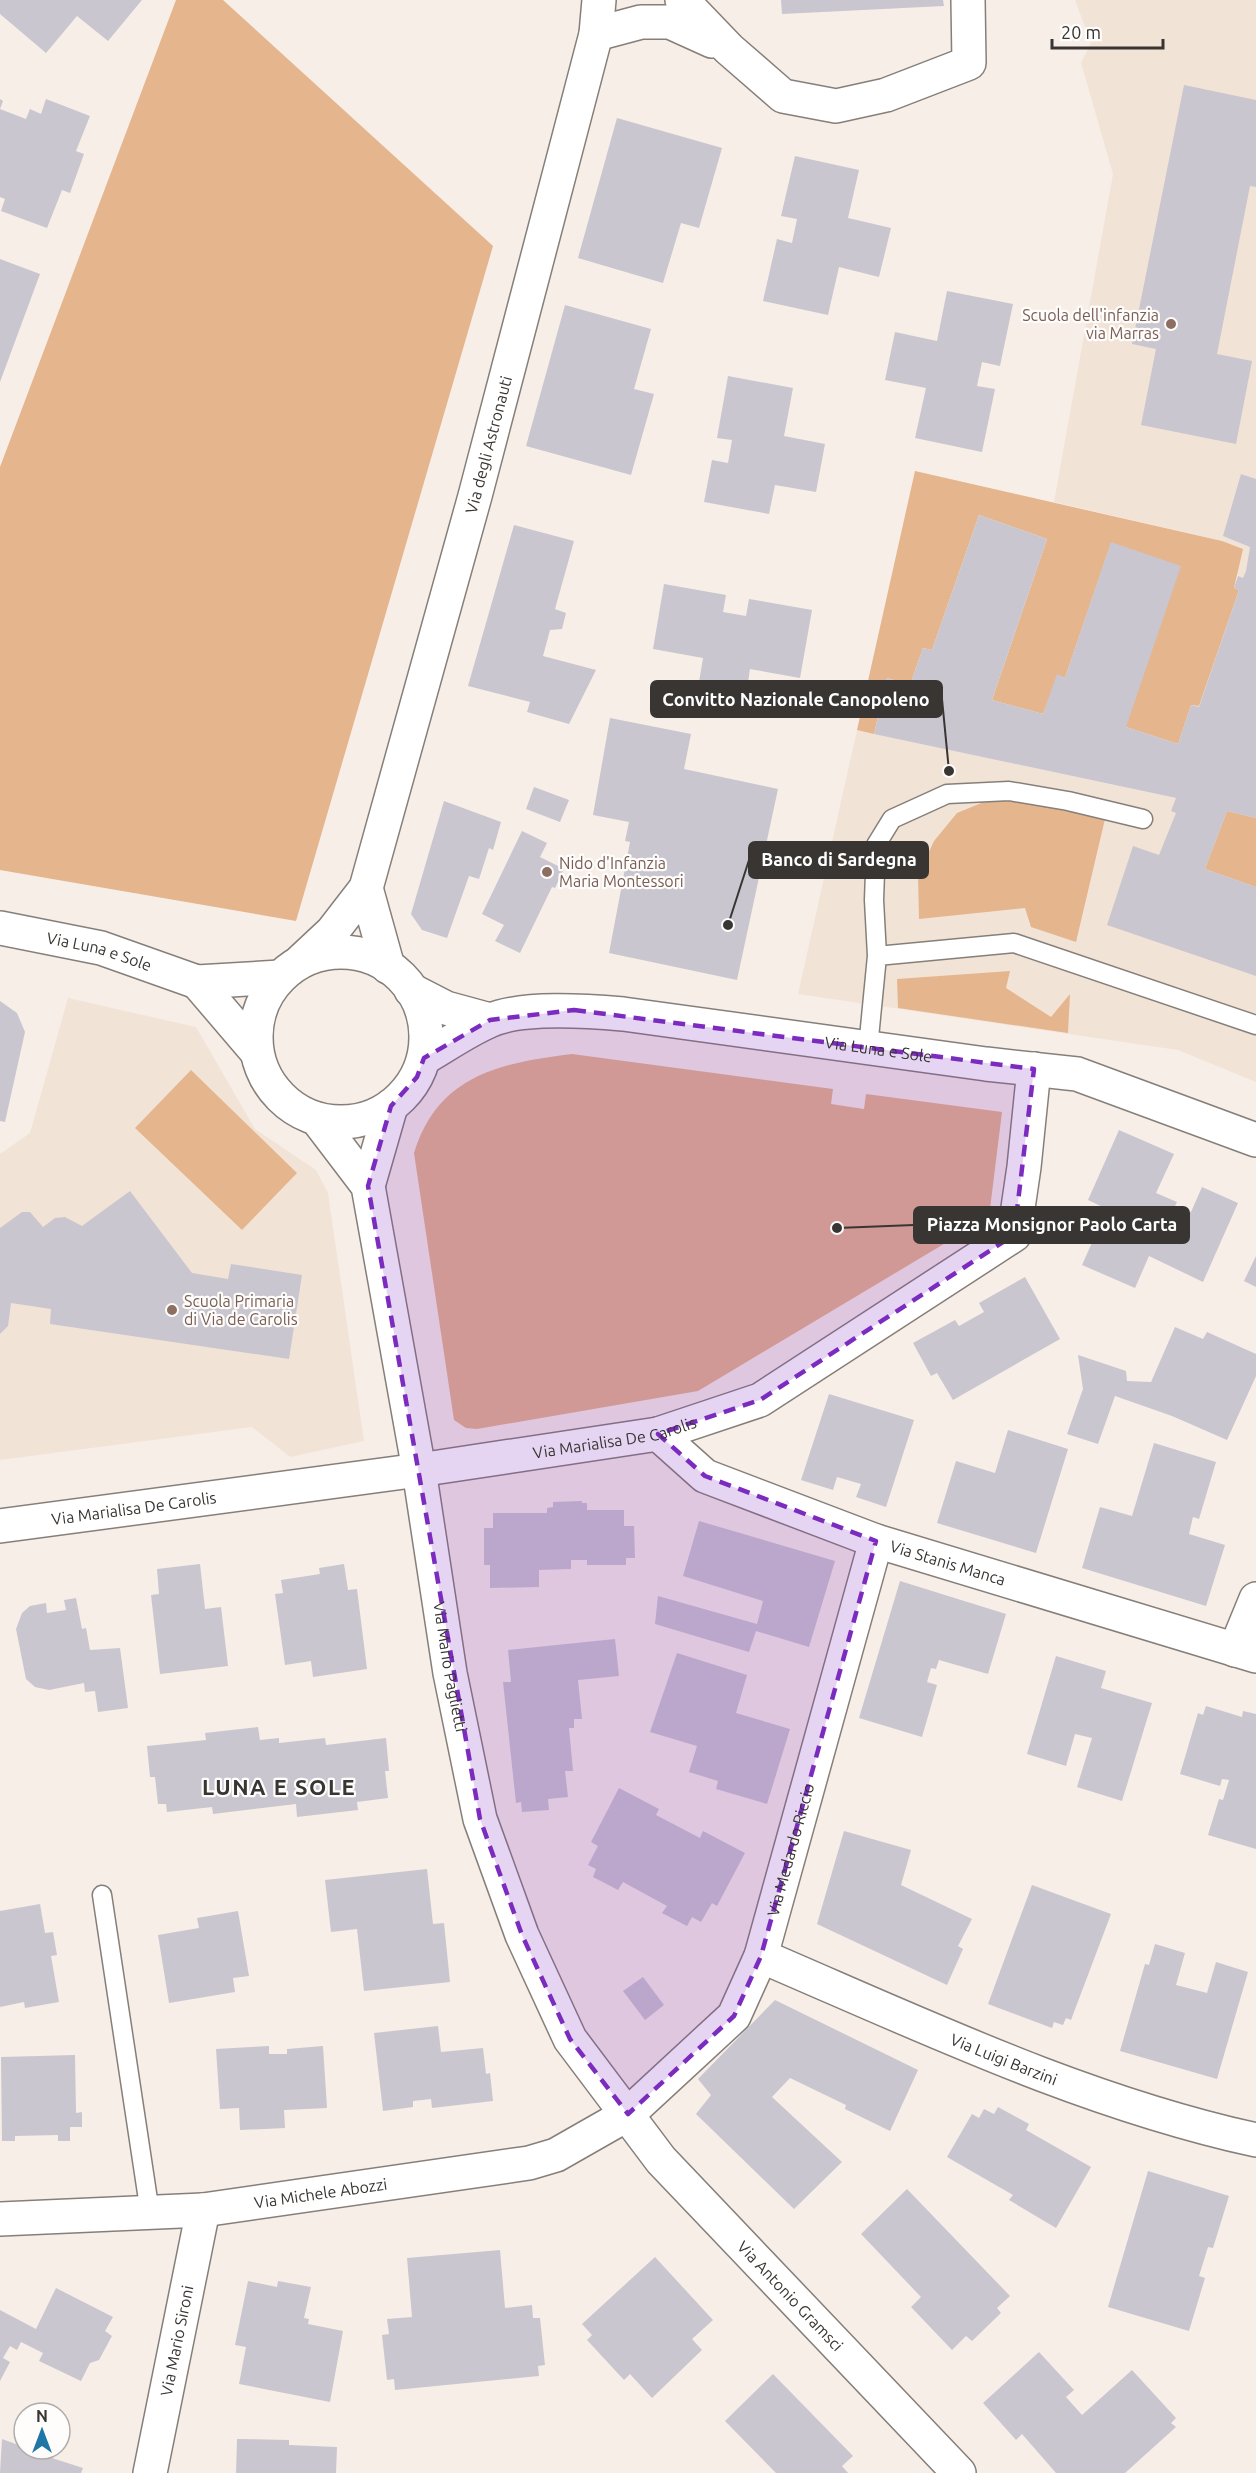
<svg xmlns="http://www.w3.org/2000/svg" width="1256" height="2473" viewBox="0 0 1256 2473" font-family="Ubuntu,sans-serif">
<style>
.built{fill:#f2e3d7}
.green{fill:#e5b58d}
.building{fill:#cac6cf}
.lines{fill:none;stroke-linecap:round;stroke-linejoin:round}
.lane-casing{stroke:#867f79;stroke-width:21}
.street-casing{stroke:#867f79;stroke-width:36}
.secondary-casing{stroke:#867f79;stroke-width:36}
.lane{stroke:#fff;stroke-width:18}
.street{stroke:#fff;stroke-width:33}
.secondary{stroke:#fff;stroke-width:33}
.marked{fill:#7b2cbf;fill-opacity:0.2;stroke:#7b2cbf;stroke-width:4.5;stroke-dasharray:12 8;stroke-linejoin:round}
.education-dot{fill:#8d6e63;stroke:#fffdfc;stroke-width:2}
.labels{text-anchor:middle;stroke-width:4.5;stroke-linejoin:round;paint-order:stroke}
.education-label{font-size:16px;fill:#785e54;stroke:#fffdfc;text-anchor:start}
.street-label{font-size:16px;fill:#383532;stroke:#fffdfc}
.district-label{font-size:22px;font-weight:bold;letter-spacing:1.5px;fill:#383532;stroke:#fffdfc}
.leader{fill:none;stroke:#383532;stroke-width:2}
.callout-dot{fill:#383532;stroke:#fffdfc;stroke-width:2}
.callout{fill:#383532;stroke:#383532;stroke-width:2}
.callout-label{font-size:18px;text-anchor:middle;font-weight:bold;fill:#fff}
</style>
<rect width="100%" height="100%" fill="#f7eee8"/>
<!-- built -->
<path class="built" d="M1075,0H1256V1082L1178,1050L798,994L857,730L1175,798L1178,744L1191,705L1199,706L1239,590L1234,588L1238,576L1222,541L1054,502L1113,174L1081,63L1091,43Z
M68,998L196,1027L255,1129L316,1170L328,1193L364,1441L290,1457L252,1427L0,1460V1154L30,1133Z"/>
<!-- green -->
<path class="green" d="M176,0H223L493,246L296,921L0,870V467Z
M915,471L1222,541L1243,549L1234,588L1239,590L1199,706L1191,705L1178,744L1126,727L1111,543L1065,678L1058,675L1043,714L992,700L1047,539L979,515L932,650L923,648L910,685L887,678L874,734L857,730Z
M986,801H1017L1105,819L1076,942L1031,927L1025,908L919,919L918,875L934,841L957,813Z
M1227,811L1256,818V887L1205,869Z
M1010,971L1006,988L1051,1017L1070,994L1068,1033L898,1008L897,979Z
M572,1054L833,1089L831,1104L864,1109L866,1094L1002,1112L989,1217L698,1391L477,1429L466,1428L454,1420L414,1153C438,1075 500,1063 572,1054Z
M191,1070L297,1173L242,1230L135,1128Z"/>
<!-- building -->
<path class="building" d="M0,0H142L108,41L77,16L46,53L0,14Z
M781,0H943L944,6L782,14Z
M1184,85L1256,100V187L1250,186L1217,354L1252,361L1236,444L1141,425L1156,349L1132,344Z
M0,99L3,101L0,109L26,119L30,109L41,114L46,99L90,116L76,151L84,154L70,193L62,190L47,228L1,211L5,199L0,197Z
M617,118L722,148L699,228L681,223L663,283L578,258Z
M795,156L859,170L848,218L891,228L879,277L839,267L828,315L763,301L777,239L792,243L797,219L781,216Z
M0,259L40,274L0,382Z
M947,291L1013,304L1000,366L982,362L977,386L995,389L982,452L915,438L926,388L885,380L895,332L937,341Z
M565,305L651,329L634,389L654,394L631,475L526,446Z
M728,376L793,388L784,436L825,444L816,492L775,485L769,514L704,502L712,460L728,463L732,440L717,438Z
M1241,474L1256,479V818L1227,811L1205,869L1256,887V976L1107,925L1133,846L1159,855L1176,813L1171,811L1176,798L874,734L887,678L910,685L923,648L932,650L979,515L1047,539L992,700L1043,714L1057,674L1065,678L1111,542L1181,566L1126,727L1178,744L1191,705L1199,707L1239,590L1234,588L1238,576L1243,578L1246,571L1250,547L1223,536Z
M514,525L574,541L555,609L566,613L562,629L550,630L543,656L596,670L569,724L527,712L530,702L468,686Z
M664,584L726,595L723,612L746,616L749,599L812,610L800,678L750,669L744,709L696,700L703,658L653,649Z
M610,718L691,734L684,769L778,789L737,980L609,953L630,842L625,841L629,822L593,815Z
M534,787L569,800L560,822L526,809Z
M444,801L501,822L493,850L489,848L479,879L469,876L447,938L422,930L411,914Z
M522,831L547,843L540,857L564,869L555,888L552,887L520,953L495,941L504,925L482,914Z
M0,1001L17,1013L25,1032L5,1122L0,1121Z
M1119,1130L1174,1154L1156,1193L1177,1202L1175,1206L1191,1212L1202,1187L1238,1203L1203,1282L1149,1256L1135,1288L1082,1265L1107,1209L1088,1200Z
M130,1191L192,1273L228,1279L231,1264L302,1275L289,1359L50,1324L51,1309L11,1303L8,1326L0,1334V1228L22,1212H30L43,1227L55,1218L65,1217L82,1226Z
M1256,1256V1287L1244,1281Z
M1025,1277L1060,1339L953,1400L937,1373L931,1376L913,1343L955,1320L959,1326L984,1312L979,1303Z
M1175,1327L1203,1339L1207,1332L1256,1354V1376L1227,1440L1172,1416L1115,1396L1098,1444L1067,1434L1083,1389L1078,1355L1126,1371L1127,1381L1151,1382Z
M829,1394L914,1420L886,1507L856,1497L861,1484L837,1477L833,1490L801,1480Z
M1008,1430L1068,1449L1036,1553L937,1523L956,1461L995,1473Z
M1154,1443L1216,1462L1199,1519L1193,1517L1189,1534L1225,1545L1206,1606L1082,1568L1100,1507L1132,1516Z
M582,1501V1503H587V1510H624V1526H634L635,1558H626V1565H587V1560H571V1569L539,1570V1587L490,1588V1565H484V1528H493V1513H547V1508L553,1507V1502Z
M699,1521L835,1561L809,1647L756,1631L749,1652L655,1624L658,1596L757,1624L763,1601L683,1576Z
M200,1564L205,1609L221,1607L228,1666L160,1674L151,1595L159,1594L157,1569Z
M344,1564L348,1590L357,1589L367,1669L313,1677L311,1661L285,1665L275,1594L283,1593L281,1580L320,1574L319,1568Z
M900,1581L1006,1614L988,1674L939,1660L936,1669L931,1668L927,1682L937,1685L922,1737L859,1718Z
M76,1598L82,1629L86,1628L90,1650L120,1648L128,1708L98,1712L95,1691L85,1692L84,1683L49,1690L35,1687L26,1679L16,1629L22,1613L30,1606L46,1603L47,1613L66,1610L64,1600Z
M615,1639L619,1676L578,1680L582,1719H574V1728H569L573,1771H565L568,1797L548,1799L549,1810L522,1812L521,1802L516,1803L503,1682H511L508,1650Z
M677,1653L747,1675L736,1713L790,1729L767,1804L716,1789L718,1781L689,1772L697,1746L650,1732Z
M1056,1656L1106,1671L1101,1688L1152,1703L1122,1801L1077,1787L1092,1738L1075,1734L1066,1766L1027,1754Z
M1206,1706L1242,1717L1243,1711L1256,1714V1849L1208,1835L1219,1799L1223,1800L1229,1780L1222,1779L1220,1786L1180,1774L1198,1713L1203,1715Z
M258,1727L260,1740L279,1738V1743L325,1738L326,1745L386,1738L389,1771H385L388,1798L357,1802L358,1810L297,1817L296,1804L213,1814L212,1807L167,1812L166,1804H158L155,1777H150L147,1746L206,1740L205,1733Z
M619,1788L659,1809L656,1815L700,1838L703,1831L745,1853L717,1906L712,1903L701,1922L692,1917L687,1926L662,1913L667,1906L623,1882L618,1890L593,1877L596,1869L588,1865L598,1846L591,1842Z
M844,1831L911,1850L901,1885L972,1919L958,1946L963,1949L947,1985L817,1924Z
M427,1869L433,1924L444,1923L450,1982L364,1991L357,1929L331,1932L325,1880Z
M1032,1885L1111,1914L1071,2020L1066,2018L1063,2025L1054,2022L1052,2028L988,2004Z
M40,1904L45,1933L53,1932L57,1955L51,1956L59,2002L25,2008L24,2002L0,2007V1911Z
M238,1911L249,1976L233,1978L235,1992L169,2003L158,1935L199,1928L197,1918Z
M1155,1944L1185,1953L1176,1985L1207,1993L1216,1962L1248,1972L1217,2079L1120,2051L1145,1964L1149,1965Z
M643,1977L664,2005L645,2020L623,1991Z
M775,2000L918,2070L890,2131L845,2109L846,2105L790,2078L772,2097L842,2162L794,2209L696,2114L711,2095L698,2079Z
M438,2026L441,2052L483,2048L486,2074L490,2073L493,2101L432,2108L431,2099L413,2101V2107L383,2111L374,2033Z
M269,2046V2054H287V2049L323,2046L327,2108L284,2110L285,2128L240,2130L239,2108L220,2109L216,2049Z
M75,2055L76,2113L82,2112V2127H70V2141H58V2135L15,2136V2141H2L1,2057Z
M998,2107L1029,2124L1026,2130L1091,2167L1056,2228L1009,2200L1013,2195L947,2157L972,2114L979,2118L984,2109L994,2114Z
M1148,2171L1229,2196L1213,2248L1208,2247L1199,2276L1205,2278L1189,2331L1108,2307Z
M907,2189L1010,2296L997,2308L1001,2313L972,2341L966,2336L952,2350L911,2307L921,2297L861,2234Z
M500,2250L505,2308L532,2305L533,2318H540L545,2365L538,2366L539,2376L395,2390L394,2379L387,2380L382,2335L389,2334L387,2319L412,2317L407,2258Z
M655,2257L713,2320L692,2339L702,2350L652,2398L630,2374L624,2380L587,2340L592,2335L582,2324Z
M248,2281L277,2287L278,2281L311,2287L304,2318L309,2319L308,2324L343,2331L330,2402L239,2384L246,2347L235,2345Z
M56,2288L113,2317L105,2331L112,2336L99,2360L90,2363L81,2381L39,2361L43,2353L21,2342L17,2350L10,2346L3,2358L10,2362L0,2381V2310L36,2329Z
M1039,2352L1074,2390L1066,2397L1082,2415L1132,2370L1176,2418L1171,2423L1176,2427L1125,2473H1056L1022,2434L1016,2440L983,2403Z
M773,2374L853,2456L842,2466L848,2473H776L725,2421Z
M2,2439L24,2447V2449L83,2468L81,2473H0Z
M237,2439L289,2440V2445L337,2447L336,2473H236Z"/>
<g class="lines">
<!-- lane casing -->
<g class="lane-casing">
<path id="lane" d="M877,956L1014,943L1256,1025
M868,1048L877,956L874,900L876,845L892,819L947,794L1009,791L1068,801L1143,819
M102,1895L150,2213"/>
</g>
<!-- street casing -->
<g class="street-casing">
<g id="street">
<path d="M682,0L729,49L783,96L836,106L886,95L969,63L968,0"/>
<path d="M596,34L641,22H670L712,41"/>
<path d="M411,990L446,1008L490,1020"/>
<path id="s1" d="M424,1058C445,1046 466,1031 489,1021C521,1006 588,1011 623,1014L986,1064L1077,1074L1256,1140"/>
<path id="s2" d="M658,1434L705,1476L876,1541L1256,1656"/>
<path id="s3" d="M0,1526L419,1470L658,1434L760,1400L1014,1235L1024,1167L1034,1069"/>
<path d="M1235,1650L1256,1599"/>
<path id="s4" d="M761,1956C922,2025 1083,2102 1256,2140"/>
<path id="s5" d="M0,2219L203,2210L529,2163L556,2155L628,2114L734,2016L761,1956L876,1541"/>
<path id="s6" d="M150,2473L203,2210"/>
</g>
</g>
<!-- secondary casing -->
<g class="secondary-casing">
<g id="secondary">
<path d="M366,888L388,967"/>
<path id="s7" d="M0,928L101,948L197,982L280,977"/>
<circle cx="341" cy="1037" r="85"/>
<path id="s8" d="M301,961L332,932L366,888L475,496L596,34L599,0"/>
<path d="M197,982L256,1051"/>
<path id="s9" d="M317,1119L368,1186L419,1470L450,1673L480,1819L522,1935L570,2039L661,2160L959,2473"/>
<path d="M368,1186L391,1106"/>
</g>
</g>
<!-- lane -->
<use href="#lane" class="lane"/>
<!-- street -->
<use href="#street" class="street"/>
<!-- secondary -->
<use href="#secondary" class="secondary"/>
</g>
<!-- marked area -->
<path class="marked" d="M574,1010L1034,1069L1014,1235L760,1400L658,1434L705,1476L876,1541L761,1956L734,2016L628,2114L570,2039L522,1935L480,1819L368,1186L391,1106L417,1077L424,1058L490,1020Z"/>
<!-- markers -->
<g class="education-dot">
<circle cx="1171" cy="324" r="6"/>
<circle cx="547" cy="872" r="6"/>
<circle cx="172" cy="1310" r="6"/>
</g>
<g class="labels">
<!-- education labels -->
<g class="education-label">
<text x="1159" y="321" text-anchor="end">Scuola dell'infanzia<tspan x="1159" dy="18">via Marras</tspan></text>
<text x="559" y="869">Nido d'Infanzia<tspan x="559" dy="18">Maria Montessori</tspan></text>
<text x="184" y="1307">Scuola Primaria<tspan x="184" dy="18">di Via de Carolis</tspan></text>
</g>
<!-- street labels -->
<g class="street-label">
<text dy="6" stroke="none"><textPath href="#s8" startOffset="558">Via degli Astronauti</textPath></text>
<text dy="6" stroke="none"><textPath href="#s7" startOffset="102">Via Luna e Sole</textPath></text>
<text dy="6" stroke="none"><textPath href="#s1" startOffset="468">Via Luna e Sole</textPath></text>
<text dy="6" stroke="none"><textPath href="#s3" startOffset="621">Via Marialisa De Carolis</textPath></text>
<text dy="6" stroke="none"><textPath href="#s3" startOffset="135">Via Marialisa De Carolis</textPath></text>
<text dy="6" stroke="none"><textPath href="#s2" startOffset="321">Via Stanis Manca</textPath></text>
<text dy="6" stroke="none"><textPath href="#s9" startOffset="572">Via Mario Paglietti</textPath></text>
<text dy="6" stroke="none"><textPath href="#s5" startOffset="964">Via Medardo Riccio</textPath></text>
<text dy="6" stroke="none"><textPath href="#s4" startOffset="264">Via Luigi Barzini</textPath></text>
<text dy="6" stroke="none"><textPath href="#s5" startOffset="322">Via Michele Abozzi</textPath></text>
<text dy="6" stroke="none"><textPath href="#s9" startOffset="1304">Via Antonio Gramsci</textPath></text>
<text dy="6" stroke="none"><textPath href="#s6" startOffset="135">Via Mario Sironi</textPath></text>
</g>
<!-- district labels -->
<g class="district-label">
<text x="279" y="1795">LUNA E SOLE</text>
</g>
</g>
<!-- callouts -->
<path class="leader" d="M949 771L942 699M728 925L749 860M837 1228L914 1225"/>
<g class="callout-dot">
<circle cx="949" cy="771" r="6"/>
<circle cx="728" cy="925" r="6"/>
<circle cx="837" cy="1228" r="6"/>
</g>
<g class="callout">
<rect x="651" y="681" width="291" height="36" rx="6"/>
<rect x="749" y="842" width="179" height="36" rx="6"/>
<rect x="914" y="1207" width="275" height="36" rx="6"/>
</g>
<g class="callout-label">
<text x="796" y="706">Convitto Nazionale Canopoleno</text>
<text x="839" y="866">Banco di Sardegna</text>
<text x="1052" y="1231">Piazza Monsignor Paolo Carta</text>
</g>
<!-- north arrow -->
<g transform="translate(42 2431)"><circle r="28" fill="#fffdfc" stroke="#afadab" stroke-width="1.5"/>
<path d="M0-4.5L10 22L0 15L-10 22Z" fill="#2076a6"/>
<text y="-9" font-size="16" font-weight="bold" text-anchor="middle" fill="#383532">N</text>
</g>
<!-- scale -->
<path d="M1052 39v9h111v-9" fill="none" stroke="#383532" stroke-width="3"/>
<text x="1061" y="39" font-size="18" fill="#383532" stroke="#fffdfc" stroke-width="4.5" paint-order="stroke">20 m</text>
</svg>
